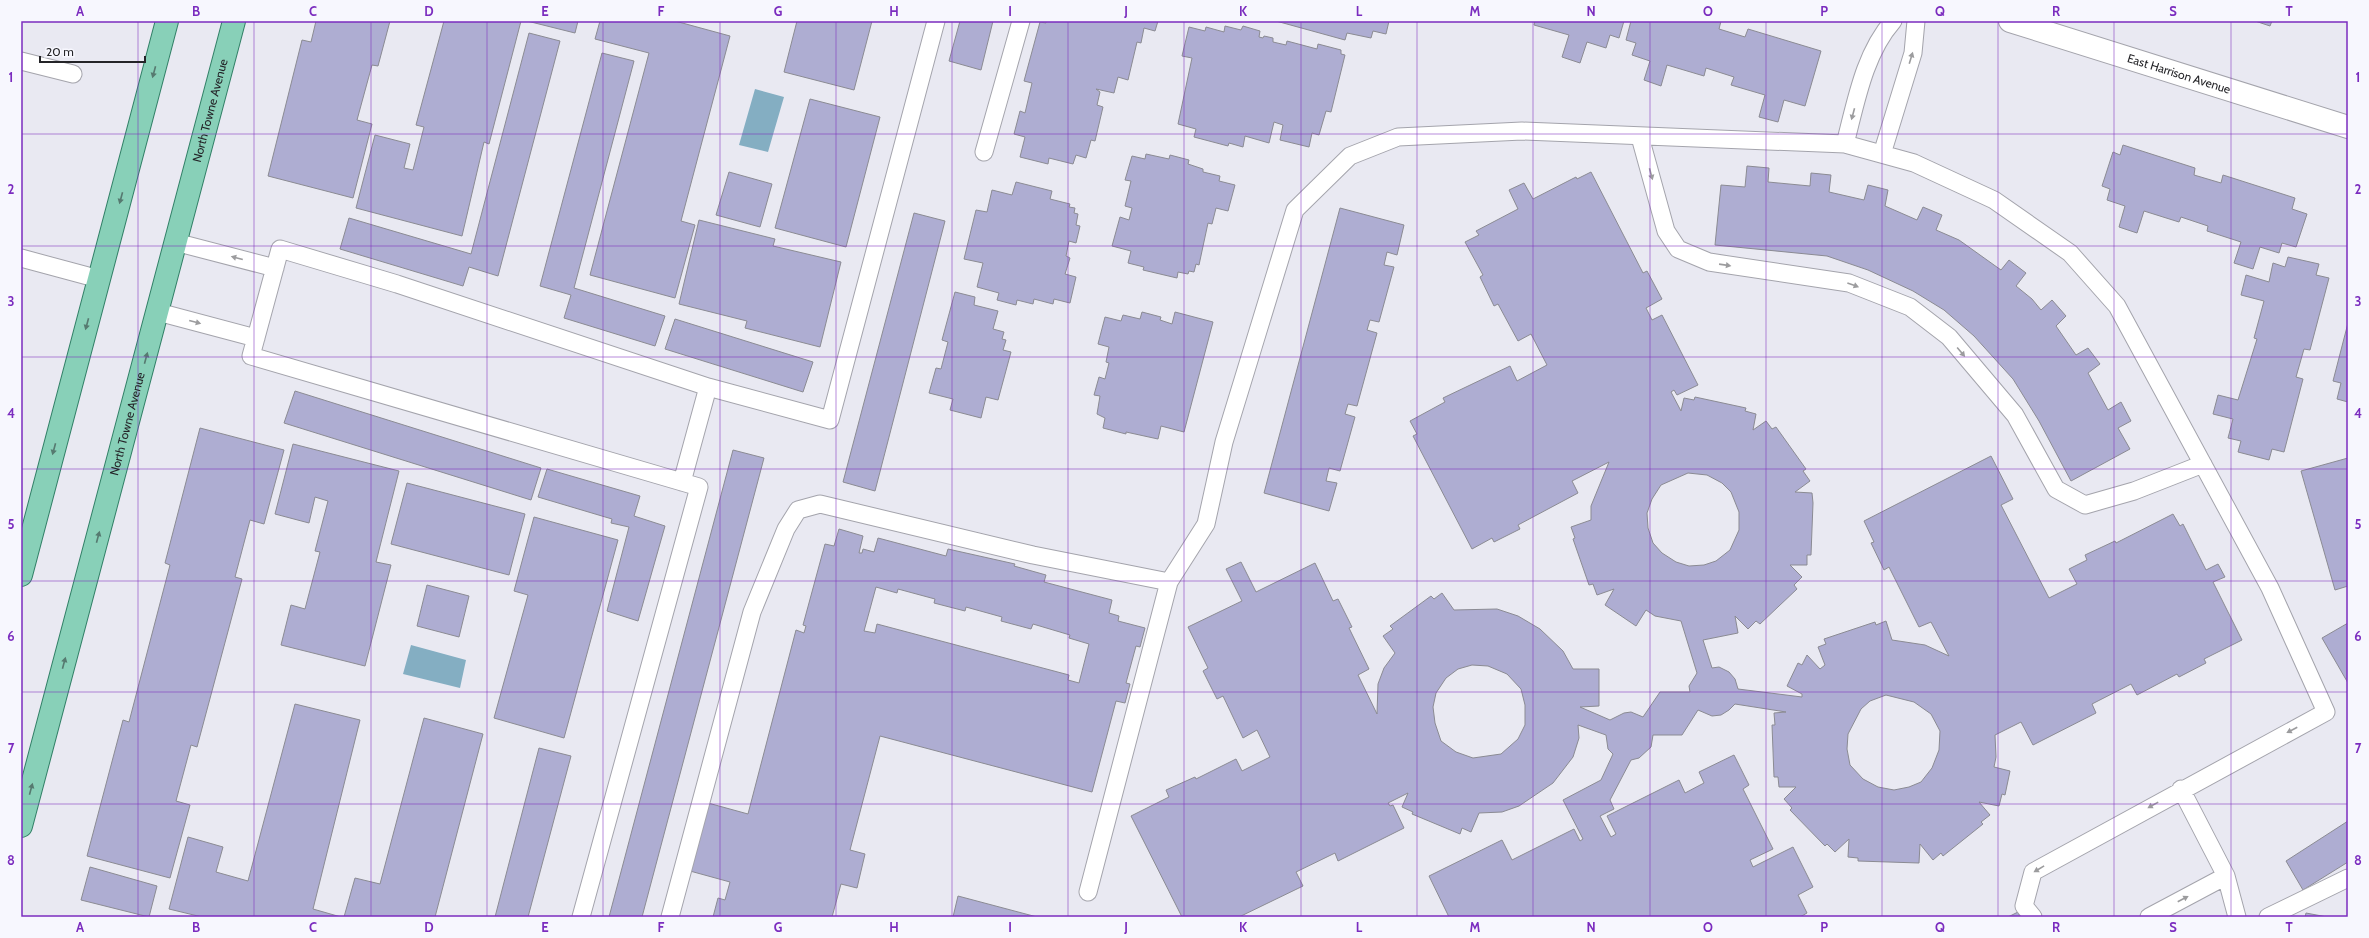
<svg xmlns="http://www.w3.org/2000/svg" width="2369" height="938" viewBox="0 0 2369 938" font-family="Cabin,sans-serif">
<style>
.water{fill:#84aec2}
.building{fill:#aeadd2;stroke:#8b8b93;fill-rule:evenodd}
.lines{fill:none;stroke-linecap:round;stroke-linejoin:round}
.lane-casing{stroke:#a4a4ac;stroke-width:19}
.secondary-casing{stroke:#a4a4ac;stroke-width:24}
.primary-casing{stroke:#328067;stroke-width:24}
.lane{stroke:#fff;stroke-width:17}
.secondary{stroke:#fff;stroke-width:22}
.primary{stroke:#88d0b8;stroke-width:22}
.oneway{fill:#9c9c9e}
.oneway2{fill:#567a70}
.grid{fill:none;stroke:#7b2cbf;stroke-width:1;stroke-opacity:0.55}
.labels{text-anchor:middle;stroke-width:3;stroke-linejoin:round;paint-order:stroke}
.street-label{font-size:12px;fill:#242428;stroke:#f7f7fe}
.neatline{fill:none;stroke:#7b2cbf;stroke-width:1.5}
.grid-label{font-size:13px;text-anchor:middle;font-weight:bold;fill:#7b2cbf}
</style>
<rect width="100%" height="100%" fill="#e9e9f2"/>
<!-- water -->
<path class="water" d="M755,89L784,97L768,152L739,145Z
M411,645L466,660L460,688L403,674Z"/>
<!-- building -->
<path class="building" d="M316,21H390L378,66L372,65L357,120L372,124L353,198L268,176L302,40L311,42Z
M444,21H521L489,144L484,142L462,236L356,208L375,135L410,144L404,168L413,170L424,127L416,125Z
M527,21H578L575,33Z
M600,21H675L730,36L681,221L695,225L675,298L590,275L649,53L595,39Z
M797,21H872L854,90L784,72Z
M960,21H993L981,70L949,61Z
M1046,21H1158L1155,31L1144,28L1141,43L1137,42L1128,80L1118,77L1114,93L1096,89L1100,92L1097,105L1103,107L1095,141L1091,140L1086,158L1076,155L1073,164L1049,158L1048,164L1020,157L1025,137L1014,134L1020,111L1025,113L1032,83L1024,81L1040,22L1046,23Z
M1276,21H1389L1386,34L1373,31L1371,38L1347,33L1345,40Z
M1535,21H1624L1619,38L1610,35L1606,48L1587,42L1580,63L1562,57L1569,35L1534,25Z
M1631,21H1721L1719,29L1745,37L1748,29L1821,51L1805,106L1784,100L1778,122L1759,117L1765,95L1731,85L1734,77L1706,68L1704,76L1667,65L1661,86L1644,80L1650,61L1632,55L1636,43L1626,40Z
M2255,21H2272L2270,26Z
M1225,26L1241,30L1243,26L1260,31L1259,37L1263,38L1264,36L1273,38V42L1286,45L1287,41L1317,49L1318,44L1341,50V54L1345,55L1331,112L1326,111L1319,135L1312,133L1309,147L1280,140L1283,125L1274,122L1269,143L1245,136L1243,147L1229,143L1228,146L1194,137L1196,129L1178,124L1192,58L1182,56L1189,27L1205,31L1206,27L1224,32Z
M529,33L560,41L498,276L469,267L463,286L340,249L349,218L471,254Z
M602,53L634,61L574,288L665,316L655,346L564,318L571,295L540,286Z
M810,99L880,117L846,247L775,228Z
M2123,145L2195,168L2194,175L2221,183L2223,175L2295,198L2292,209L2307,214L2296,247L2282,243L2279,253L2260,247L2253,269L2234,263L2241,242L2207,231L2208,226L2181,217L2179,222L2144,211L2137,233L2119,227L2125,206L2107,200L2110,189L2102,186L2113,152L2120,155Z
M1146,154L1169,159L1170,155L1189,160L1188,164L1203,169V172L1220,176L1219,181L1235,185L1228,211L1216,208L1212,224L1208,223L1199,265L1196,264L1194,272L1189,271L1188,274L1178,272L1177,278L1143,270L1144,267L1128,263L1131,251L1112,246L1120,217L1129,220L1132,208L1125,206L1131,181L1125,180L1132,156L1145,159Z
M1747,166L1769,168L1768,182L1810,186L1811,173L1831,175L1829,192L1864,200L1868,185L1888,190L1885,206L1917,220L1923,207L1942,215L1936,230L1959,240L2001,270L2009,260L2026,273L2016,286L2032,299L2041,310L2052,300L2066,316L2056,326L2076,355L2088,348L2100,364L2088,373L2108,410L2121,402L2131,421L2118,428L2130,449L2071,481L2039,421L2013,379L1974,336L1944,310L1913,291L1868,270L1827,256L1715,245L1721,185L1745,187Z
M729,172L772,184L760,227L716,215Z
M1591,172L1643,273L1647,271L1662,299L1646,308L1652,320L1662,315L1698,385L1677,395L1674,390L1671,392L1681,411L1684,398L1694,400L1695,397L1746,408L1745,411L1756,414L1753,430L1766,421L1772,429L1776,427L1806,469L1803,471L1810,481L1795,492L1812,493L1813,503L1811,555H1807V565H1790L1802,577L1794,585L1797,589L1760,624L1756,621L1748,629L1735,616L1738,633L1703,640L1712,668L1719,667L1729,672L1735,679L1738,689L1802,697V694L1787,686L1798,663L1802,665L1807,655L1820,669L1825,665L1818,647L1826,644L1824,639L1875,622L1876,625L1886,621L1892,640L1925,645L1949,656L1931,622L1919,627L1889,567L1884,570L1871,543L1874,542L1864,521L1991,456L2013,499L2001,505L2049,598L2077,584L2069,569L2087,560L2085,555L2115,541L2116,543L2173,514L2180,526L2183,524L2206,570L2218,564L2225,577L2213,582L2242,640L2204,659L2206,663L2179,677L2177,674L2137,695L2131,684L2092,704L2096,713L2033,745L2021,722L1995,735L1996,757L1994,767L2010,771L2005,795L2002,794L1999,806L1979,802L1990,815L1981,822L1983,824L1943,856L1941,853L1933,860L1920,844L1919,863L1858,861V858L1848,857L1849,839L1835,852L1827,844L1825,846L1790,810L1792,808L1784,799L1796,787H1779L1778,777H1774L1772,725H1775L1774,713L1786,712L1735,704L1729,710L1721,715L1712,716L1698,710L1682,735H1653L1651,747L1639,758L1631,760L1610,800L1614,809L1600,816L1611,837L1616,834L1607,816L1679,780L1685,793L1704,783L1699,772L1734,755L1749,785L1743,789L1773,849L1750,860L1753,867L1793,847L1813,887L1798,895L1807,913L1800,917H1449L1429,876L1502,840L1512,860L1574,829L1580,841L1583,839L1563,800L1601,780L1613,754L1608,749L1606,735L1578,725L1579,738L1573,757L1553,783L1519,806L1502,812L1479,813L1471,832L1462,828L1460,834L1412,814L1413,812L1402,807L1408,793L1388,803L1390,806L1393,805L1404,828L1338,861L1335,853L1296,872L1303,886L1239,917H1182L1131,816L1169,797L1166,790L1195,777L1196,779L1236,759L1242,771L1270,757L1257,730L1243,738L1223,696L1217,699L1203,671L1208,668L1188,627L1242,601L1226,569L1241,562L1256,592L1315,563L1333,601L1338,599L1352,627L1349,628L1369,669L1358,675L1377,714L1378,684L1384,668L1395,653L1383,636L1393,629L1390,626L1431,596L1434,599L1442,593L1454,610L1497,609L1518,616L1540,629L1563,651L1573,669H1599V706L1580,707L1610,720L1624,713L1631,712L1643,717L1660,692H1690L1689,686L1697,673L1681,621L1655,616L1646,610L1636,626L1605,605L1614,589L1597,595L1593,584L1589,585L1573,539L1575,538L1571,527L1591,520V506L1609,462L1572,481L1578,493L1518,525L1520,529L1494,542L1492,538L1472,549L1413,436L1417,434L1410,421L1445,402L1443,398L1510,366L1517,381L1547,365L1531,334L1518,341L1498,304L1494,306L1480,277L1483,275L1465,242L1479,235L1476,231L1518,209L1509,190L1524,183L1533,199L1576,177L1577,179ZM1688,473L1707,475L1722,483L1731,492L1739,512V530L1730,550L1716,561L1704,565L1689,566L1676,562L1662,553L1653,543L1648,528L1647,513L1652,499L1661,485ZM1472,665L1488,666L1507,674L1521,689L1525,705V725L1518,739L1501,754L1473,758L1456,752L1441,741L1435,723L1433,707L1436,693L1446,678L1458,669ZM1886,695L1914,702L1931,714L1940,731L1939,750L1932,768L1921,782L1909,787L1894,790L1878,787L1863,779L1850,765L1847,749L1848,734L1861,709L1870,701Z
M1016,182L1052,191L1050,199L1070,204L1069,207L1075,208L1074,213L1078,214L1076,225L1080,226L1076,243L1069,241L1066,256L1070,258L1065,274L1076,277L1070,303L1054,299L1053,304L1034,299L1033,304L1017,300L1016,305L997,300L999,293L977,287L983,263L964,259L976,210L987,212L992,190L1012,195Z
M1340,208L1404,225L1397,255L1387,252L1384,265L1394,267L1379,322L1370,320L1367,330L1377,333L1357,406L1348,404L1345,414L1355,417L1340,471L1329,468L1326,481L1337,483L1329,511L1264,493Z
M914,213L945,221L875,491L843,482Z
M699,220L775,239L773,246L841,262L820,347L745,328L747,321L679,304Z
M2288,257L2319,264L2316,275L2329,278L2310,350L2304,349L2296,377L2303,379L2284,452L2272,449L2269,460L2238,452L2241,441L2228,438L2233,419L2213,414L2218,395L2238,400L2257,339L2254,338L2264,301L2241,295L2246,275L2269,282L2273,263L2285,267Z
M955,292L975,297L974,305L998,311L993,329L1004,332L1002,339L1006,340L1003,350L1011,352L998,400L986,397L981,418L950,410L953,399L929,393L936,368L941,369L948,342L942,340Z
M1142,312L1161,317L1160,320L1172,324L1175,312L1213,322L1184,432L1161,426L1158,439L1126,432V434L1103,428L1105,418L1097,414L1100,396L1094,395L1099,377L1105,379L1109,363L1106,362L1109,347L1098,344L1105,317L1121,321L1123,315L1140,319Z
M675,319L813,362L803,392L665,349Z
M2348,323V402L2337,399L2341,383L2333,381Z
M295,391L541,468L531,500L284,423Z
M200,428L284,450L264,524L250,520L235,577L242,579L197,747L191,745L176,801L190,805L170,878L87,856L123,720L129,722L170,565L165,563Z
M293,444L399,471L376,562L391,565L365,666L281,645L291,605L305,609L320,552L315,551L328,501L315,497L309,523L275,514Z
M733,450L764,458L642,917H609Z
M2348,458V586L2335,590L2301,471Z
M547,469L640,496L634,516L665,526L638,621L607,611L629,527L611,523L612,519L538,497Z
M407,483L525,514L509,575L391,544Z
M534,517L618,540L564,738L494,718L528,595L514,591Z
M839,529L863,536L859,553H862L863,549L874,552L878,538L946,556L948,549L1015,564L1014,566L1046,575L1044,582L1112,600L1109,613L1119,616L1118,621L1145,628L1140,647L1136,646L1126,683L1130,684L1125,703L1116,701L1092,792L880,736L850,850L865,854L857,888L841,884L832,917H713L718,898L725,900L730,882L690,871L708,803L748,814L796,630L804,633L806,626L803,625L825,544L834,546ZM876,587L897,593L898,589L935,599L934,603L965,611L966,607L1002,617L1001,621L1031,629L1033,624L1070,635L1069,638L1089,644L1079,683L1068,680L1069,675L877,624L875,633L864,631Z
M427,585L469,596L459,637L417,626Z
M2348,623V683L2322,638Z
M295,704L360,720L313,909L341,917H202L169,909L188,837L223,847L216,872L248,881Z
M424,718L483,734L435,917H344L355,878L380,884Z
M539,748L571,756L528,917H495Z
M2348,821V862L2303,890L2286,861Z
M90,867L157,886L149,917L81,900Z
M958,896L1037,917H953Z
M2018,912L2020,917H2008Z
M2306,913L2327,917H2305Z"/>
<g class="lines">
<!-- lane casing -->
<g class="lane-casing">
<path id="lane" d="M21,61L73,74
M1640,137L1666,231L1678,249L1709,262L1849,283L1910,307L1949,337L2015,415L2056,489L2085,505L2134,491L2203,464
M1845,144C1856,102 1864,54 1893,21
M984,152L1021,21
M1882,154L1913,53L1916,21
M175,242L275,268
M21,258L99,279
M158,312L256,338
M682,482L708,387
M2181,789L2226,876L2237,917
M1088,892L1169,582L1206,524L1224,442L1295,210L1350,156L1398,137L1522,131L1845,144L1914,163L1994,200L2070,253L2117,306L2270,588L2326,712L2033,872L2024,906L2033,917
M581,917L699,487L251,356L280,249L397,284L708,387L830,420L936,21
M670,917L752,612L786,529L798,510L820,504L1033,555L1169,582
M2149,917L2226,876
M2268,917L2348,878"/>
</g>
<!-- secondary casing -->
<g class="secondary-casing">
<g id="secondary">
<path id="s1" d="M2010,21L2348,127"/>
</g>
</g>
<!-- primary casing -->
<g class="primary-casing">
<g id="primary">
<path d="M21,575L167,21"/>
<path id="s2" d="M21,826L234,21"/>
</g>
</g>
<!-- lane -->
<use href="#lane" class="lane"/>
<!-- secondary -->
<use href="#secondary" class="secondary"/>
<!-- primary -->
<use href="#primary" class="primary"/>
</g>
<!-- one-way arrows -->
<defs><path id="oneway-solid" d="M-6-.8H1V-3.2L6.5 0L1 3.2V.8H-6Z"/></defs>
<g class="oneway">
<use href="#oneway-solid" transform="translate(1911 58) rotate(-73)"/>
<use href="#oneway-solid" transform="translate(1853 114) rotate(105)"/>
<use href="#oneway-solid" transform="translate(1651 174) rotate(75)"/>
<use href="#oneway-solid" transform="translate(237 258) rotate(-165)"/>
<use href="#oneway-solid" transform="translate(1725 265) rotate(8)"/>
<use href="#oneway-solid" transform="translate(1853 285) rotate(20)"/>
<use href="#oneway-solid" transform="translate(195 322) rotate(15)"/>
<use href="#oneway-solid" transform="translate(1961 352) rotate(50)"/>
<use href="#oneway-solid" transform="translate(2292 730) rotate(152)"/>
<use href="#oneway-solid" transform="translate(2153 805) rotate(151)"/>
<use href="#oneway-solid" transform="translate(2039 869) rotate(149)"/>
<use href="#oneway-solid" transform="translate(2183 899) rotate(-28)"/>
</g>
<g class="oneway2">
<use href="#oneway-solid" transform="translate(154 72) rotate(105)"/>
<use href="#oneway-solid" transform="translate(121 198) rotate(105)"/>
<use href="#oneway-solid" transform="translate(87 324) rotate(105)"/>
<use href="#oneway-solid" transform="translate(146 358) rotate(-75)"/>
<use href="#oneway-solid" transform="translate(54 449) rotate(105)"/>
<use href="#oneway-solid" transform="translate(98 537) rotate(-75)"/>
<use href="#oneway-solid" transform="translate(64 663) rotate(-75)"/>
<use href="#oneway-solid" transform="translate(31 789) rotate(-75)"/>
</g>
<!-- grid -->
<path class="grid" d="M138,21V917M254,21V917M371,21V917M487,21V917M603,21V917M720,21V917M836,21V917M952,21V917M1068,21V917M1184,21V917M1301,21V917M1417,21V917M1533,21V917M1650,21V917M1766,21V917M1882,21V917M1998,21V917M2114,21V917M2231,21V917M21,134H2348M21,246H2348M21,357H2348M21,469H2348M21,581H2348M21,692H2348M21,804H2348"/>
<g class="labels">
<!-- street labels -->
<g class="street-label">
<text dy="4" stroke="none"><textPath href="#s1" startOffset="177">East Harrison Avenue</textPath></text>
<text dy="4" stroke="none"><textPath href="#s2" startOffset="740">North Towne Avenue</textPath></text>
<text dy="4" stroke="none"><textPath href="#s2" startOffset="416">North Towne Avenue</textPath></text>
</g>
</g>
<!-- border -->
<rect width="2369" height="938" fill="none" stroke="#f7f7fe" stroke-width="44"/>
<!-- scale -->
<path d="M40 56v6h105v-6" fill="none" stroke="#242428" stroke-width="2"/>
<text x="46" y="56" font-size="12" fill="#242428" stroke="#f7f7fe" stroke-width="3" paint-order="stroke">20 m</text>
<rect x="22" y="22" width="2325" height="894" class="neatline"/>
<g class="grid-label">
<text x="80" y="16">A</text>
<text x="196" y="16">B</text>
<text x="313" y="16">C</text>
<text x="429" y="16">D</text>
<text x="545" y="16">E</text>
<text x="661" y="16">F</text>
<text x="778" y="16">G</text>
<text x="894" y="16">H</text>
<text x="1010" y="16">I</text>
<text x="1126" y="16">J</text>
<text x="1243" y="16">K</text>
<text x="1359" y="16">L</text>
<text x="1475" y="16">M</text>
<text x="1591" y="16">N</text>
<text x="1708" y="16">O</text>
<text x="1824" y="16">P</text>
<text x="1940" y="16">Q</text>
<text x="2056" y="16">R</text>
<text x="2173" y="16">S</text>
<text x="2289" y="16">T</text>
<text x="11" y="82">1</text>
<text x="2358" y="82">1</text>
<text x="11" y="194">2</text>
<text x="2358" y="194">2</text>
<text x="11" y="306">3</text>
<text x="2358" y="306">3</text>
<text x="11" y="418">4</text>
<text x="2358" y="418">4</text>
<text x="11" y="529">5</text>
<text x="2358" y="529">5</text>
<text x="11" y="641">6</text>
<text x="2358" y="641">6</text>
<text x="11" y="753">7</text>
<text x="2358" y="753">7</text>
<text x="11" y="865">8</text>
<text x="2358" y="865">8</text>
<text x="80" y="932">A</text>
<text x="196" y="932">B</text>
<text x="313" y="932">C</text>
<text x="429" y="932">D</text>
<text x="545" y="932">E</text>
<text x="661" y="932">F</text>
<text x="778" y="932">G</text>
<text x="894" y="932">H</text>
<text x="1010" y="932">I</text>
<text x="1126" y="932">J</text>
<text x="1243" y="932">K</text>
<text x="1359" y="932">L</text>
<text x="1475" y="932">M</text>
<text x="1591" y="932">N</text>
<text x="1708" y="932">O</text>
<text x="1824" y="932">P</text>
<text x="1940" y="932">Q</text>
<text x="2056" y="932">R</text>
<text x="2173" y="932">S</text>
<text x="2289" y="932">T</text>
</g>
</svg>
